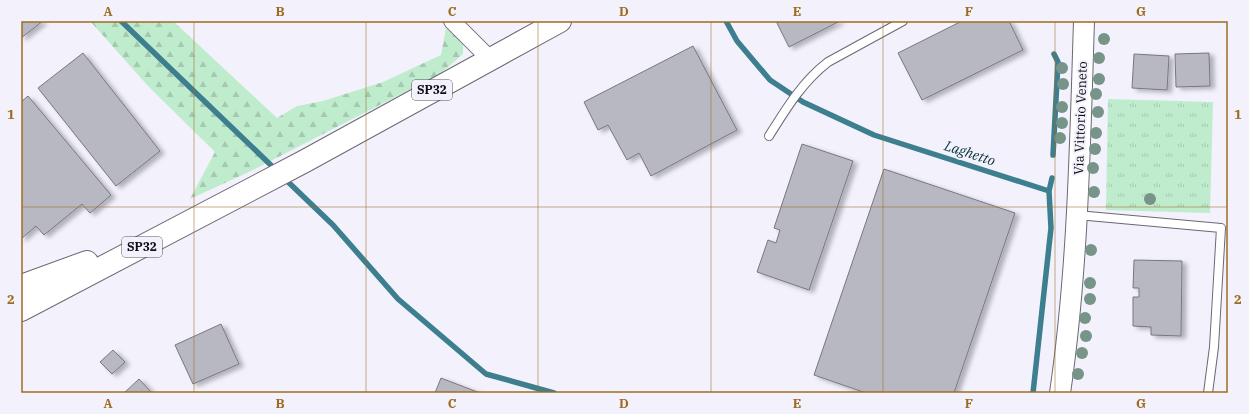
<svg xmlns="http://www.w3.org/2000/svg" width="1249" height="414" viewBox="0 0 1249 414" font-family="'IBM Plex Serif',serif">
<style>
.grass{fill:url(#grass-tufts)}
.forest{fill:url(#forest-firs)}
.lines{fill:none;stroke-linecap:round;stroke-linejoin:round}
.stream{stroke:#3d7f8e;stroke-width:5.5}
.building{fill:#b8b8c2;stroke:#787781;filter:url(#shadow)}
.service-casing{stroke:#6a6972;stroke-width:10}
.minor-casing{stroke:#6a6972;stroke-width:18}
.tertiary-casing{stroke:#6a6972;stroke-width:22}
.primary-casing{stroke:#6a6972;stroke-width:24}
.service{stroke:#fff;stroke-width:8}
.minor{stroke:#fff;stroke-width:16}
.tertiary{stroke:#fff;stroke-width:20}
.primary{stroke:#fff;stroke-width:22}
.tree{fill:#779488}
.grid{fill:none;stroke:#9e6c21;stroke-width:1;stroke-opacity:0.55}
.labels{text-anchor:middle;stroke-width:4;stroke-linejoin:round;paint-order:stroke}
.shield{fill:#f2f1fc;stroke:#525258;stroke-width:1}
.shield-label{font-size:12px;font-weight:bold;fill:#0e0e11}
.street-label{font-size:13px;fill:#0e0e11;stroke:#f2f1fc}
.water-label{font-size:14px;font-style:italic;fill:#013038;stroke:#f2f1fc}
.neatline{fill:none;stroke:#9e6c21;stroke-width:1.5}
.grid-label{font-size:13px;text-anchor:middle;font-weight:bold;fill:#9e6c21}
</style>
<defs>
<pattern id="grass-tufts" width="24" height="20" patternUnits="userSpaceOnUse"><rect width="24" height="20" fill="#c0ecce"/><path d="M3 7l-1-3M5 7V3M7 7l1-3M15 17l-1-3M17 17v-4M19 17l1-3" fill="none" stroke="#a4c9b0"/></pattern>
<pattern id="forest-firs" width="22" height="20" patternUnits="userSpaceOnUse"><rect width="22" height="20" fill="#c0ecce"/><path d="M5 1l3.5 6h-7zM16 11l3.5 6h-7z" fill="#a4c9b0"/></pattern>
<filter id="shadow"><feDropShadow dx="4.5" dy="2.5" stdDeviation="2" flood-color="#0004"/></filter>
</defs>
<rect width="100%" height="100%" fill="#f2f1fc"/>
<!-- grass -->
<path class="grass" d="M1108,99L1213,102L1210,213L1106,210Z"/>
<!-- forest -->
<path class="forest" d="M90,21H173L277,118L297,106L323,101L383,82L441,55L446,28L463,41V54L440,74L251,171L190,199L215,152L148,86Z"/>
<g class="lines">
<!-- stream -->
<path class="stream" d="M121,21L277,171
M726,21L737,41L770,80L803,102L874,135L1049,191L1051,228L1033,393
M1053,155L1058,62L1054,54
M284,178L333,225L398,299L486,374L554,393
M1049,191L1052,178"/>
</g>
<!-- building -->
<path class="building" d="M21,21H43L21,38Z
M776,21H840L789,47Z
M962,21H1009L1023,50L922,100L898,53Z
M693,46L737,130L651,176L639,153L627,160L608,125L598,130L584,102Z
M83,53L160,151L116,186L38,88Z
M1209,53L1210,86L1176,87L1175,54Z
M1134,54L1169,56L1167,90L1132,88Z
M28,96L111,195L90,213L82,204L44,235L36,226L21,239V102Z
M802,144L853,161L809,290L757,272L768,240L776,243L780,230L774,228Z
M884,169L1015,213L954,393H866L814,375Z
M1134,260L1182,261L1181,336L1151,335V327L1133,326V297H1139V288H1133Z
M221,324L239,364L193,384L175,345Z
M113,350L125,362L112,374L100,362Z
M441,378L480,393H435Z
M139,379L152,393H124Z"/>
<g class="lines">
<!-- service casing -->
<g class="service-casing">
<path id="service" d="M769,136C786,109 802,82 828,62L903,21
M1077,215L1221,228L1214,347L1208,393"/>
</g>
<!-- minor casing -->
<g class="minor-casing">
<path id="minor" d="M452,21L490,59"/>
</g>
<!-- tertiary casing -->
<g class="tertiary-casing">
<path id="tertiary" d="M1060,393C1078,270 1080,145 1084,21"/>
</g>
<!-- primary casing -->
<g class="primary-casing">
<path id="primary" d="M21,286L87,262
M21,310L305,161L560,21"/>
</g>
<!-- service -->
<use href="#service" class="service"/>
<!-- minor -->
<use href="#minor" class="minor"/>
<!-- tertiary -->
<use href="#tertiary" class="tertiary"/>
<!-- primary -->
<use href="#primary" class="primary"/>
</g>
<!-- trees -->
<g class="tree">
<circle cx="1104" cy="39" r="6"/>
<circle cx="1099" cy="58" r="6"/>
<circle cx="1062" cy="68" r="6"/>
<circle cx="1099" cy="79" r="6"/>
<circle cx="1063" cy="84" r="6"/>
<circle cx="1096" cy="94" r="6"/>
<circle cx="1062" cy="107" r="6"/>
<circle cx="1098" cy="112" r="6"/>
<circle cx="1062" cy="123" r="6"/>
<circle cx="1096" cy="133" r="6"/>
<circle cx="1060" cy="138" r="6"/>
<circle cx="1095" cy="149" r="6"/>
<circle cx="1093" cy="168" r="6"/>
<circle cx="1094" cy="192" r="6"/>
<circle cx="1150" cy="199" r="6"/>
<circle cx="1091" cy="250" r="6"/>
<circle cx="1090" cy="283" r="6"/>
<circle cx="1090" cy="299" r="6"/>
<circle cx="1085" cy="318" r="6"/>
<circle cx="1086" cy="336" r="6"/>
<circle cx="1082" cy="353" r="6"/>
<circle cx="1078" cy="374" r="6"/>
</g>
<!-- grid -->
<path class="grid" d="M194,21V393M366,21V393M538,21V393M711,21V393M883,21V393M1055,21V393M21,207H1228"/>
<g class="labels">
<!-- shield labels -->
<g class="shield">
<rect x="412" y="80" width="40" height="20" rx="3"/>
<rect x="122" y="237" width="40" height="20" rx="3"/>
</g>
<g class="shield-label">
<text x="432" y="94">SP32</text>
<text x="142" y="251">SP32</text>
</g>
<!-- street labels -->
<g class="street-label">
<text transform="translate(1080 118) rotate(-88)" y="5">Via Vittorio Veneto</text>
</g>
<!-- water labels -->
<g class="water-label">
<text transform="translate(970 153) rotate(18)" y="5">Laghetto</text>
</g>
</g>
<!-- border -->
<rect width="1249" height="414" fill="none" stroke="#f2f1fc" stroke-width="44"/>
<rect x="22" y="22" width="1205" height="370" class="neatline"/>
<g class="grid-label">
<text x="108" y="16">A</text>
<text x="280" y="16">B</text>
<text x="452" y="16">C</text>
<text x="624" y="16">D</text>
<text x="797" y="16">E</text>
<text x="969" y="16">F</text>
<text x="1141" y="16">G</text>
<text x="11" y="119">1</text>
<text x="1238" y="119">1</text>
<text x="11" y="304">2</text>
<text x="1238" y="304">2</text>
<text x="108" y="408">A</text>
<text x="280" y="408">B</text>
<text x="452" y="408">C</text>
<text x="624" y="408">D</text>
<text x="797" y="408">E</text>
<text x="969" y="408">F</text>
<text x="1141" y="408">G</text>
</g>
</svg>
